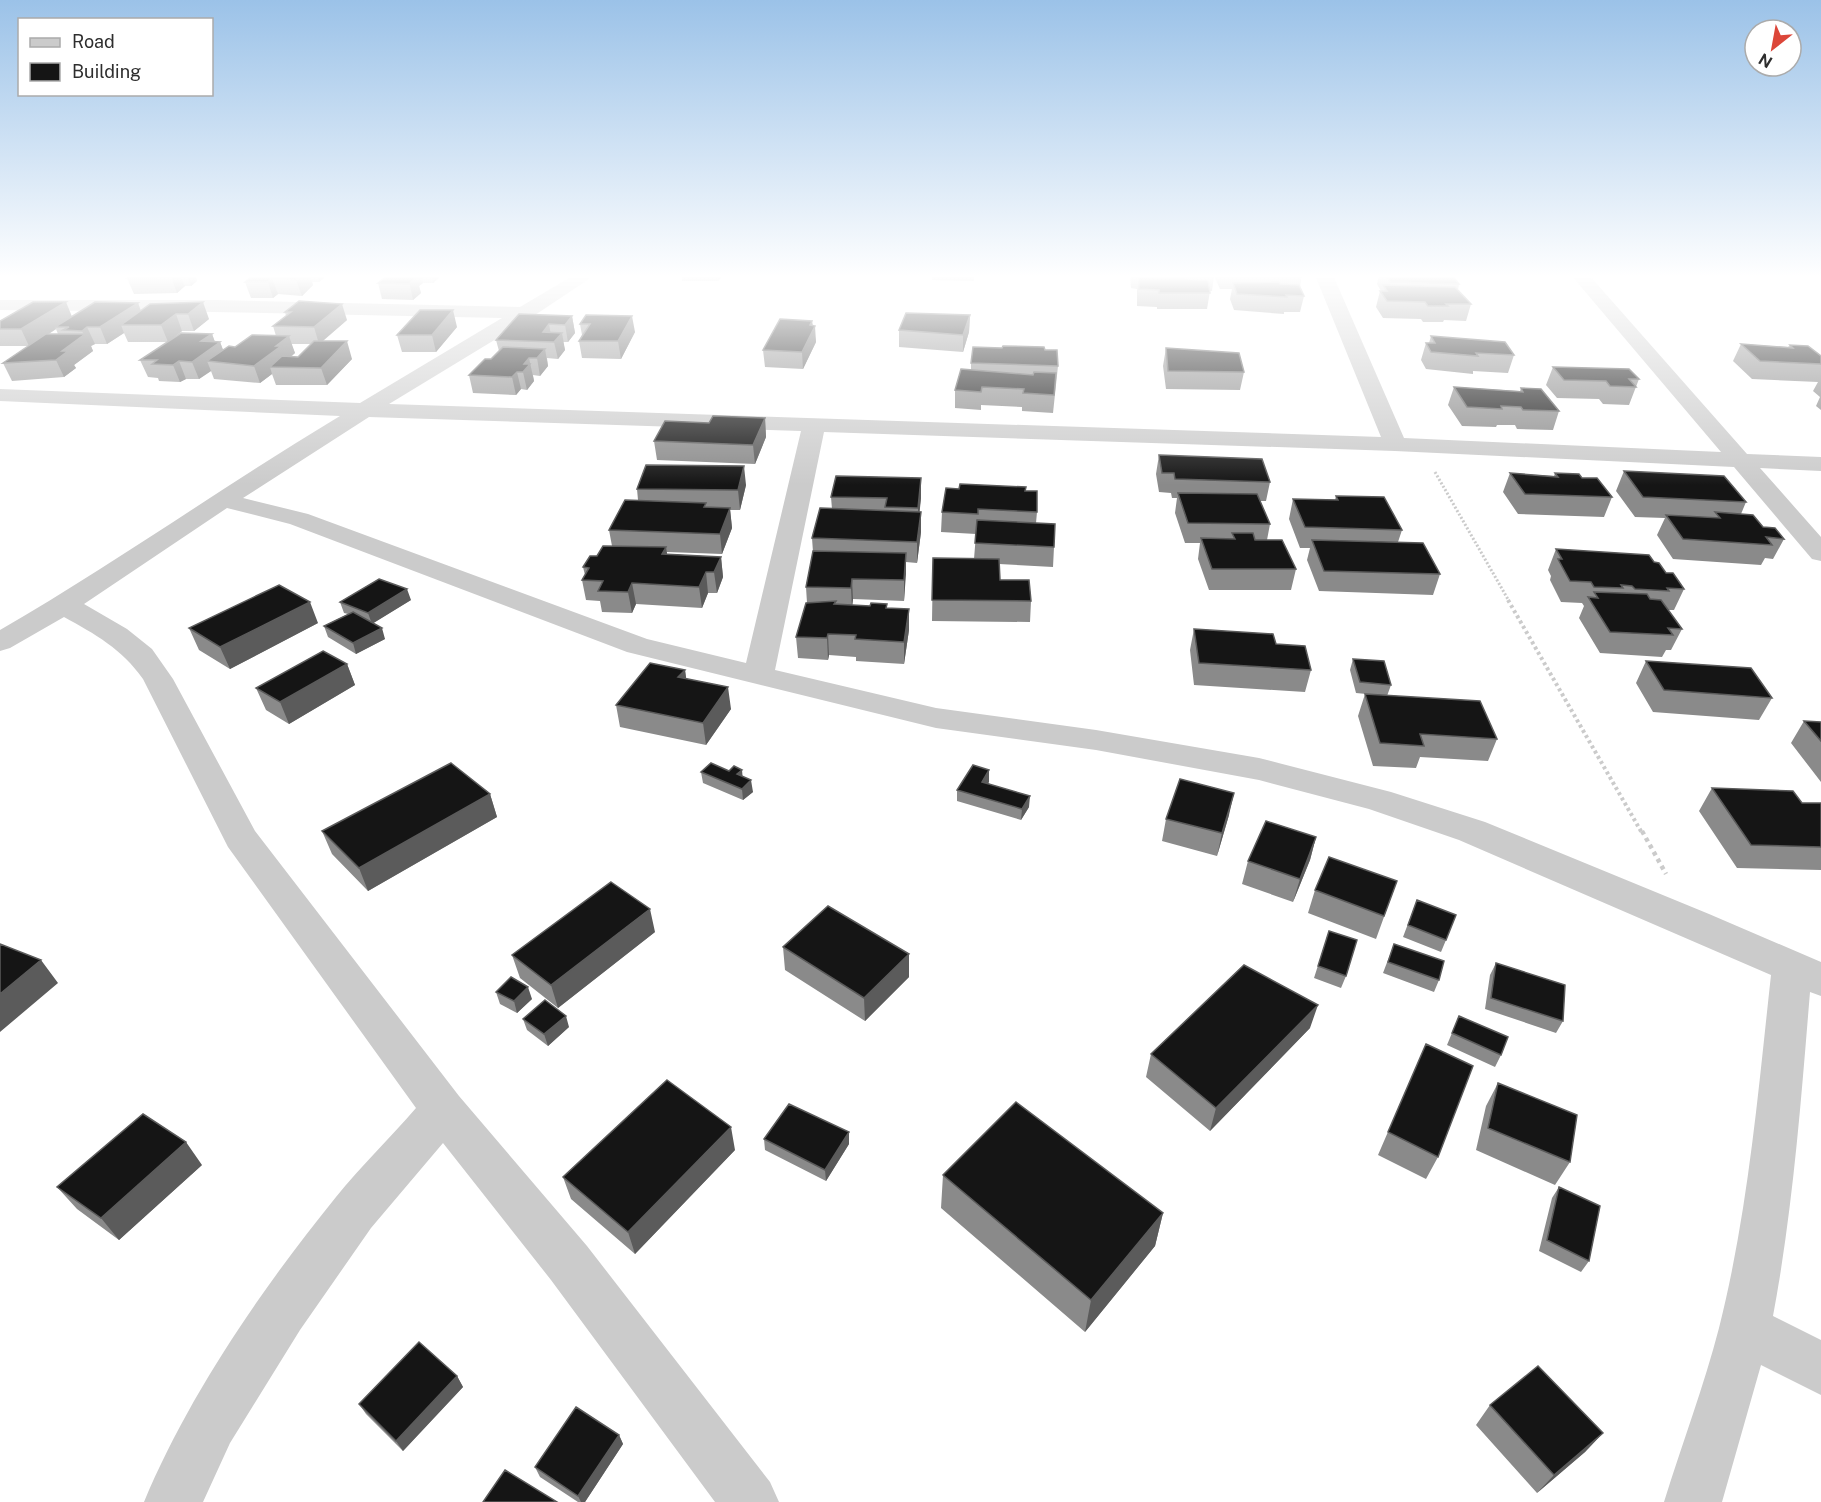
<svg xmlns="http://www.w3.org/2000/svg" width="1821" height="1502" viewBox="0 0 1821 1502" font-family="'Public Sans',sans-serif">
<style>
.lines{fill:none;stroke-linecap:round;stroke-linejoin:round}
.path-far2{stroke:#cbcbcb;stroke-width:3;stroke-dasharray:2 2;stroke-linecap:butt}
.path-far1{stroke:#cbcbcb;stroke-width:4;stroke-dasharray:3 3;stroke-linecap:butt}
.path{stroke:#cbcbcb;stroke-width:4.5;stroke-dasharray:4 4;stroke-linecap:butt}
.minor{fill:#cbcbcb;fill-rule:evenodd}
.wall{fill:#8a8a8a;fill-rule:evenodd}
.shaded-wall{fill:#5b5b5b}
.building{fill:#151515;stroke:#5b5b5b;stroke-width:1.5}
</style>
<rect width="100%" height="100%" fill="#fff"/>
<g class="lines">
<!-- path-far2 -->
<path class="path-far2" d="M1435,472L1509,601"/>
<!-- path-far1 -->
<path class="path-far1" d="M1508,600L1642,833"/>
<!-- path -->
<path class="path" d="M1642,831L1666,874"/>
<!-- minor -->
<path class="minor" d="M574,275H595L532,317L389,404L1381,437L1315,275H1333L1404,438L1721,452L1571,275H1589L1747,454L1821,457V471L1760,468L1821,537V561L1812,559L1734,467L1395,451L824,432L775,670L936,708L1096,730L1259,758L1391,792L1485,822L1709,914L1821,962V996L1810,992C1801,1101 1793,1209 1773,1316L1821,1340V1395L1761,1365L1722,1502H1664C1682,1444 1704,1386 1719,1328C1748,1213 1758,1093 1771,975L1459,840L1369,809L1259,780L1096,750L936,728L627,652L290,524L227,508L84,604L127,629L152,649L173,679L255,831L459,1096L587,1246L770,1482L779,1502H715L551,1280L443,1143L371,1228L300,1330L230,1443L203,1502H144C189,1394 263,1287 336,1197C361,1166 390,1138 416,1108L228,847L143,679C122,649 95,634 64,617L10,648L0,651V630C116,563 225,485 340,416L0,401V389L360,403L502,318L215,312L0,310V300H215L520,307ZM369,417L801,431L746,663L647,639L308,514L243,498Z"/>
</g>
<!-- wall -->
<path class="wall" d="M131,275H195L197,281L191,286H185L177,293L134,294L127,278Z
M253,275H325V277L319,282H312L313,285L302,296L278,294L273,298H251L245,282Z
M388,275H441V276L433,283H423L419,286L421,293L413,300L382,299L378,283Z
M664,275H764L763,277H721L718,281H682V275Z
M932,275H974V281L932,280Z
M1130,275H1214L1212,291H1210L1207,309H1157V307L1137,306V289L1131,288Z
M1216,275H1302L1300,287L1304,296L1300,312H1284V314L1234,310L1230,299L1232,289H1220L1215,278Z
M1379,275H1452L1459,284L1458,290L1471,304L1466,321L1444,320L1443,322H1423L1421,319L1383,318L1376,307L1380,291H1381L1377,284Z
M299,301L347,320L323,341L352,359L327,385H276L272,374L260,383L214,379L211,371L199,379H186L180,382L159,381L158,378L148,377L140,360L167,342H128L124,333L107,344H95L91,346L93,351L74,365L76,368L64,377L12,381L3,363L28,346H0V321L72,316L138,303L141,311L150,304L209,319L194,331H182L172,339L212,334L215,342H220L223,350L276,336L273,326L286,316L285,312ZM56,329L58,334H49ZM291,344H311L298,357H291L295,353Z
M586,315L635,332L621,359L582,358L579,341L582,335L580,324Z
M970,315L969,332L963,352L899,347V330Z
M572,316L575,333L568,342H563L565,350L558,359L547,358L548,366L540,376L533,375L534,381L527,390L521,389L516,395L473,393L469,375L491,359L499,351L496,340Z
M812,321L816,342L803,369L765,367L763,350Z
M457,327L436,352H402L397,335Z
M1431,336L1514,355L1508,373L1473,371V374L1426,369L1421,360L1426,343H1429Z
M1741,344L1788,347L1790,345L1821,364V410L1816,406L1820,397L1813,391L1818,382L1752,379L1733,361Z
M1166,348L1244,372L1240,390L1166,389L1163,366Z
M1045,350L1058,366L1053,413L1022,411V407L981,405V410L955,408V390L971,369V363Z
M1553,367L1639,379L1629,405L1603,404L1599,399L1557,398L1546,385Z
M1454,387L1520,391L1521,388L1559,411L1553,430L1517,429L1515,425H1497L1496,427L1462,426L1448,405Z
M765,418L766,437L755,464L657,460L654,441L709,423Z
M1159,455L1270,482L1266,501H1260L1270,524L1267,540L1296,569L1291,590H1209L1198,559L1200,543H1185L1175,513L1177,498H1172L1171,493L1159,492L1156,474Z
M1624,471L1746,502L1741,514L1784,539L1773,559L1765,558L1761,565L1673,559L1657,535L1665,518L1635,517L1616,491Z
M1510,473L1554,476L1555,473L1582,478L1612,497L1604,517L1518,514L1503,492Z
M746,485L740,510H730L732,528L722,554L667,552V554L721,557L723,577L717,593H708L702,608L636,604L632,613L602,612L600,601L586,600L582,580L585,575L583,567L597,556L612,546L609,530L638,500L637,489Z
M1025,491L1037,512L1036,523L1054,547L1053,567L999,564L1000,580L1031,601L1030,622L932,621L933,558L974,559L976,534L941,532L942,512Z
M1336,496L1402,530L1398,542L1440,574L1433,595L1319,591L1307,560L1310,548H1300L1289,519L1293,499L1335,500Z
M831,497L921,498L919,512L921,532L917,563L906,562L904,601L853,599L852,605L870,606L887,604V608L909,630L904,664L856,661V657L829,655L828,660L798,658L796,637L807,603L806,587L813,552L812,538L832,509Z
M1556,549L1654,562L1684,589L1674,610H1668L1682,629L1671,650H1666L1662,657L1600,653L1579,618L1584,606L1582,603L1561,602L1550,580L1551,576L1548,570Z
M411,600L373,623L385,639L356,654L328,637L324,626L348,614L344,613L340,602Z
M318,623L230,669L199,650L189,628Z
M1194,629L1276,644L1311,670L1305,692L1194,685L1190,650Z
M1353,659L1391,685L1387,696L1497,739L1488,761L1420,757L1416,768L1373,766L1358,716L1365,694L1387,696L1356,693L1350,670Z
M1646,661L1772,698L1759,720L1653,712L1636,683Z
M347,664L355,685L289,724L266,710L256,688Z
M685,670L686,679L731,709L706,745L620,727L616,705Z
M1804,721L1821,722V782L1791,743Z
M701,772L743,777L753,792L743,800L703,783Z
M989,782L988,783L1029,807L1021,820L957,801V790Z
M1712,788L1802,803H1821V870L1737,868L1699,811Z
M490,794L497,817L368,891L332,854L322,831Z
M1229,815L1217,856L1162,841L1166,819Z
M1316,837L1310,860L1293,902L1242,884L1248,861Z
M1397,881L1376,939L1308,913L1315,890Z
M1417,900L1446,940L1441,952L1403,937Z
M1329,931L1346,976L1341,988L1314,978Z
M655,932L558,1008L520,978L512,955Z
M1394,944L1439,980L1434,992L1383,973Z
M783,947L909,954V977L865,1021L785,970Z
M1496,963L1563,1021L1556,1033L1485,1009L1490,975Z
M496,992L532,999L517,1013L500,1004Z
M1459,1016L1501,1055L1495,1067L1447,1045Z
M523,1019L569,1027L548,1046L527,1030Z
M1310,1028L1210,1131L1146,1077L1151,1054Z
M1426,1044L1438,1157L1426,1179L1378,1155Z
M1498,1083L1570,1162L1555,1185L1476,1150L1486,1106Z
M764,1139L849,1144L826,1181L765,1150Z
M735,1150L635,1254L571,1199L563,1177Z
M202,1165L119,1240L77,1209L57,1187Z
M943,1175L1163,1213L1155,1246L1085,1332L941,1208Z
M1559,1187L1589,1261L1581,1272L1539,1251L1552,1198Z
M457,1376L463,1387L403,1451L366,1414L359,1404Z
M1490,1405L1603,1433L1585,1452L1537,1493L1476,1425Z
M619,1435L623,1444L585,1502H578L540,1477L535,1467Z"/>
<!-- shaded-wall -->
<path class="shaded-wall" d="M174,275H180L185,286L177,293L171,277Z
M187,275H195L197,281L191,286Z
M302,275H310L313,285L302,296L296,280Z
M317,275H325V277L319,282Z
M410,275H421L423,283L419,286L421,293L413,300L408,276Z
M431,275H441V276L433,283Z
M718,275H721V277L718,281Z
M272,278L278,294L273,298L268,282Z
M66,302L73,319L55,327L56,329L29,346L21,329Z
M203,302L209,319L194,331L188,314Z
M138,303L144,320L121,325L124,333L107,344L100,327Z
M342,304L347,320L319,344L314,327Z
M453,310L457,327L436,352L432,335Z
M176,314L182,331L168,342L161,325Z
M970,315L969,332L963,352V335Z
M572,316L575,333L568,342L565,325Z
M632,316L635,332L621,359L618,341Z
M812,321L813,331L815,326L816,342L803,369L802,352Z
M549,324L552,341L543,332Z
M87,327L95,344L91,346L93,351L74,365L76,368L64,377L56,360L62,351L84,335L82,331Z
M562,333L565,350L558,359L554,342Z
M212,334L216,345L220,342L227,360L207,361L211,371L199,379L192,362L201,341Z
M289,336L295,353L286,360L270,367L272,374L260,383L254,366L276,346Z
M347,341L352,359L327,385L321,368Z
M545,349L548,366L540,376L537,358Z
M529,358L534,381L527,390L523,372L524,364Z
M179,361L186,379L180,382L173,365Z
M517,372L521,389L516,395L512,377Z
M765,418L766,437L755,464L753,445Z
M744,466L746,485L740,510L738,490Z
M921,478V498L918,528V508Z
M730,508L732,528L722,554L720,534Z
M921,512V532L917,563V542Z
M666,547L669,567L662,554Z
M906,553V574L904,601V580Z
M721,557L723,577L717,593L714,572Z
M706,572L708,593L702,608L699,587Z
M852,579L853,599L852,609L851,588Z
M632,583L636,604L632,613L628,592Z
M407,589L411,600L372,624L368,613Z
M310,602L318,623L230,669L220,647Z
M909,609V630L904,664V642Z
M382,628L385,639L356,654L353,643Z
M828,634L829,655L828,660L827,638Z
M347,664L355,685L289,724L280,702Z
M685,670L688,691L678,677Z
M728,687L731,709L706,745L703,723Z
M742,770L743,781L737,774Z
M989,770V782L981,793L982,782Z
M751,780L753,792L743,800L742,789Z
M1234,793L1229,815L1217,856L1222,833Z
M490,794L497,817L368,891L359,868Z
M1030,796L1029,807L1021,820L1022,809Z
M1316,837L1310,860L1293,902L1300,879Z
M650,909L655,932L558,1008L551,985Z
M909,954V977L865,1021L864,998Z
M41,960L58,983L0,1032V994Z
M528,987L532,999L517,1013L514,1001Z
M1318,1005L1310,1028L1210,1131L1216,1108Z
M566,1016L569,1027L548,1046L544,1034Z
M731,1127L735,1150L635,1254L628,1232Z
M849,1132V1144L826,1181L825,1170Z
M186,1142L202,1165L119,1240L101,1218Z
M1163,1213L1155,1246L1085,1332L1091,1300Z
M457,1376L463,1387L403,1451L396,1441Z
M1603,1433L1585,1452L1537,1493L1554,1475Z
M619,1435L623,1444L585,1502H581L578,1496Z"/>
<!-- building -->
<path class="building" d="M131,275H174L171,277L127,278Z
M253,275H302L296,280L272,278L268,282H245Z
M388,275H410L408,276L417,277L409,284L378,283Z
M1385,275H1452L1459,284L1390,282Z
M1139,277L1208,280L1210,293H1159V290L1139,289Z
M1279,282L1280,284L1299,285L1304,296L1286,295L1287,297L1237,294L1233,283Z
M1383,285L1455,287L1471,304H1446L1448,306H1428L1425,302L1387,301L1380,291H1387Z
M299,301L342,304L314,327L273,326L291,312H285Z
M33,302H66L21,329H0V321Z
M95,302L138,303L100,327H87L82,331L63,330L69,327H55Z
M203,302L188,314H176L161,325H121L150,304Z
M420,310H453L432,335H397Z
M906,313L970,315L963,335L899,330Z
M519,314L572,316L565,325L549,324L543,332L562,333L554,342L496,340Z
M586,315L632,316L618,341H579L590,324H580Z
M780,319L812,321L810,325L815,326L802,352L763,350Z
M181,333L212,334L201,341L220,342L192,362L179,361L173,365L152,364L157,360H140Z
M46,334H85L62,351H68L56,360L3,363Z
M252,335L289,336L276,346H281L254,366L207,361L229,346L235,347Z
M1431,336L1505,342L1514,355L1476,353L1478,356L1431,352L1426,343H1435Z
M314,341H347L321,368L270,367L282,356L298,357Z
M1741,344L1793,348L1790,345L1808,346L1821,356V364L1760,361Z
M1003,346L1044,347L1045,350H1057L1058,366L971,363L973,347L1002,348Z
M503,347L545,349L537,358H529L524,364H530L523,372H517L512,377L469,375L485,359H491Z
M1166,348L1239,353L1244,372L1168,371Z
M1553,367L1629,369L1639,379H1629L1636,387L1610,386L1606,381L1564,380Z
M961,369L1033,375L1034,372L1056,373L1054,395L1023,393L1024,389L982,387L981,392L955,390Z
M1454,387L1523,392L1521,388L1541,389L1559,411L1523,410L1521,407L1501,406L1502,409L1467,407Z
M713,416L765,418L753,445L654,441L665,421L709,423Z
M1159,455L1262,459L1270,482L1175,479L1174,473H1162Z
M646,465L744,466L738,490L637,489Z
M1624,471L1724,476L1746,502L1643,497Z
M1510,473L1558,477L1555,473L1579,474L1582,478H1597L1612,497L1525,494Z
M836,476L921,478L918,508L885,507L887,498L831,497Z
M960,484L1026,487L1025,491H1037V512L978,509V514L942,512L946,488L959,489Z
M1178,493L1257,494L1270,524L1188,523Z
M1336,496L1384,497L1402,530L1305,527L1293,499L1338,500Z
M625,500L706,503L704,507L730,508L720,534L609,530Z
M820,508L921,512L917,542L812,538Z
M1715,512L1753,515L1763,527L1775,528L1784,539L1766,537L1772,545L1683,539L1666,515L1720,518Z
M977,520L1055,524L1054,547L975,543Z
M1232,533H1253L1255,540H1282L1296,569H1212L1201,538L1235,539Z
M1312,540L1423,543L1440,574L1324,571Z
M603,546L666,547L662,554L721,557L714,572H706L699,587L632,583L628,592L598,591L603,581L582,580L589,568L583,567L590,556H597Z
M1556,549L1649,555L1654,562L1659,563L1666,573H1673L1684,589L1667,588L1669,591L1635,589L1632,586L1621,585L1623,588L1594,587L1591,582L1570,581L1558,559H1562Z
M813,551L906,553L904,580L852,579L851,588L806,587Z
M933,558L999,559L1000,580H1029L1031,601L932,600Z
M379,579L407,589L368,613L340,602Z
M279,585L310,602L220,647L189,628Z
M1594,592L1647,594L1650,599L1661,600L1682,629L1668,628L1673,635L1610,632L1588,597L1598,598Z
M836,601L834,604L870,606L871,603L887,604L886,608L909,609L904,642L855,639L856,635L828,634L827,638L796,637L806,603Z
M353,612L382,628L353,643L324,626Z
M1194,629L1273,634L1276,644L1305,646L1311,670L1199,663Z
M323,651L347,664L280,702L256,688Z
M1353,659L1384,661L1391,685L1360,682Z
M1646,661L1751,668L1772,698L1664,690Z
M650,663L685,670L678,677L728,687L703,723L616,705Z
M1365,694L1480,701L1497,739L1420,734L1424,746L1380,743Z
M1804,721L1821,722V741Z
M451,763L490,794L359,868L322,831Z
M711,763L729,771L734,766L742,770L737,774L751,780L742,789L701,772Z
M973,765L989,770L982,782L1030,796L1022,809L957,790Z
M1180,779L1234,793L1222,833L1166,819Z
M1712,788L1793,791L1802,803H1821V847L1751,845Z
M1266,821L1316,837L1300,879L1248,861Z
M1329,857L1397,881L1384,916L1315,890Z
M611,882L650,909L551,985L512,955Z
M1417,900L1456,915L1446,940L1408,925Z
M828,906L909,954L864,998L783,947Z
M1329,931L1357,940L1346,976L1318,966Z
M0,944L41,960L0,994Z
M1394,944L1444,961L1439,980L1388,962Z
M1496,963L1565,985L1563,1021L1491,998Z
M1244,965L1318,1005L1216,1108L1151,1054Z
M511,977L528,987L514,1001L496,992Z
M545,1000L566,1016L544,1034L523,1019Z
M1459,1016L1508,1037L1501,1055L1452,1033Z
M1426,1044L1473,1066L1438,1157L1388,1132Z
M667,1080L731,1127L628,1232L563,1177Z
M1498,1083L1577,1115L1570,1162L1488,1128Z
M1016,1102L1163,1213L1091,1300L943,1175Z
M789,1104L849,1132L825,1170L764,1139Z
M143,1114L186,1142L101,1218L57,1187Z
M1559,1187L1600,1206L1589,1261L1547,1240Z
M419,1342L457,1376L396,1441L359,1404Z
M1538,1366L1603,1433L1554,1475L1490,1405Z
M576,1407L619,1435L578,1496L535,1467Z
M505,1470L557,1502H483Z"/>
<!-- sky -->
<linearGradient id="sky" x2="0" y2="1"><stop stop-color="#9bc2e8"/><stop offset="0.57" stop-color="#fff"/><stop offset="1" stop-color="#fff" stop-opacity="0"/></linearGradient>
<rect width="1821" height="485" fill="url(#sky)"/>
<!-- legend -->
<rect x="18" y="18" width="195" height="78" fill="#ffffff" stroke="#ababab" stroke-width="1.5"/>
<rect x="30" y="38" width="30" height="9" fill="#cbcbcb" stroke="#ababab" stroke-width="1.5"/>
<text x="72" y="48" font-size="18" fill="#2e2e2e">Road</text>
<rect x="30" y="63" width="30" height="18" fill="#151515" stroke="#ababab" stroke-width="1.5"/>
<text x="72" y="78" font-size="18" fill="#2e2e2e">Building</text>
<!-- north arrow -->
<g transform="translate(1773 48) rotate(211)"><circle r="28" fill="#ffffff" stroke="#ababab" stroke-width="1.5"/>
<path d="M0-4.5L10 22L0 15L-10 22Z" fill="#dc4639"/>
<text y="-9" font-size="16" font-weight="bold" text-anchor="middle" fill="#2e2e2e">N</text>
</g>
</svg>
